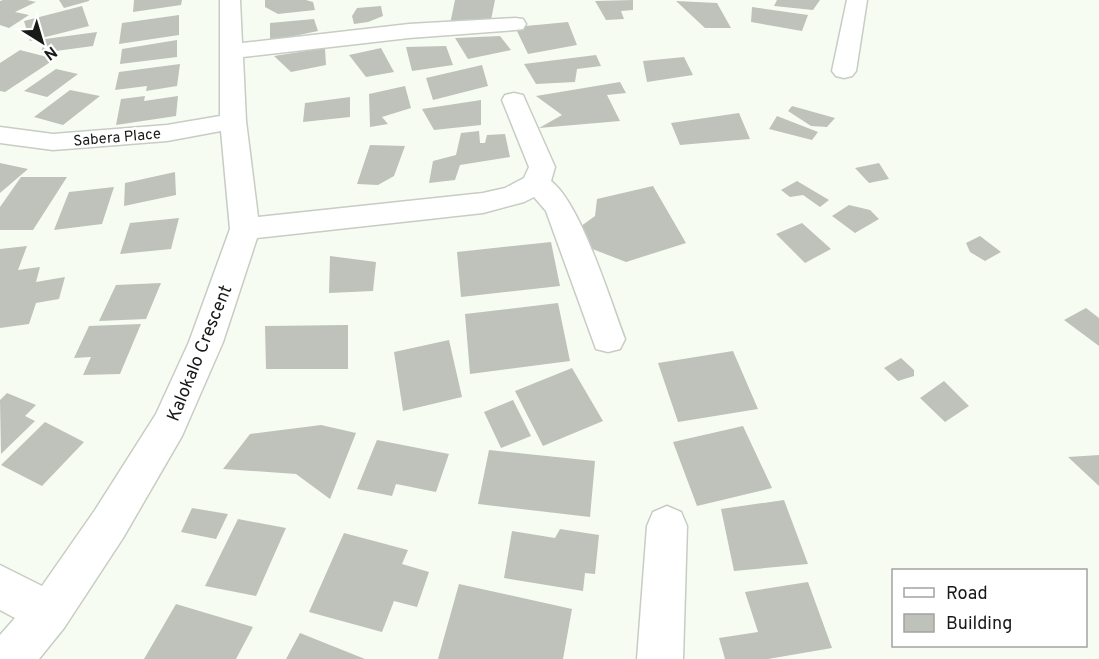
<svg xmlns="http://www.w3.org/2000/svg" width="1099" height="659" viewBox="0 0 1099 659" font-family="Overpass,sans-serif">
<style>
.building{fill:#bec2ba}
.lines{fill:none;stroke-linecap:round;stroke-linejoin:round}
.minor-casing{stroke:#c7ccc4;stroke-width:3}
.minor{fill:#fff;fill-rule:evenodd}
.labels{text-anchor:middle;stroke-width:5;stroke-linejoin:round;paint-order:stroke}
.far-street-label{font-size:15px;fill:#181a17;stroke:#fff}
.street-label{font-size:18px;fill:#181a17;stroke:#fff}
</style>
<rect width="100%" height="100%" fill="#f7fcf3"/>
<!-- building -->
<path class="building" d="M3,0H27L36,2L15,12L29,15L9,28L0,25V1Z
M59,0H89V1L64,8Z
M134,0H182L181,5L133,12Z
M265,0H306L313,2L315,10L278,14L265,7Z
M455,0H495L491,20L450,24Z
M633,0V10L621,11L624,19L606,20L595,1Z
M777,0H820L813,10L774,6Z
M676,1L717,3L731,28H705Z
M82,6L89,26L30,41L24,21Z
M381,6L383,16L368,22L354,24L352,16L357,8Z
M752,7L808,15L802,31L751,22Z
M179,15V35L119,44L122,23Z
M314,19L318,31L270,41V23Z
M568,22L577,45L528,54L515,27Z
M97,32L93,46L41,53L45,39Z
M500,36L511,50L468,59L455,38Z
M177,40V57L120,64L122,49Z
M446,46L453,65L412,71L406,47Z
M325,48L326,65L291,72L274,56Z
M381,48L394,72L366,77L349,55Z
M20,50L55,59L5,92L0,91V63Z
M596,55L601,66L577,69L575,82L536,84L524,64Z
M684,57L693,75L647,82L643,61Z
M180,64L177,86L146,91L147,86L115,90L119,72Z
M482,65L488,86L433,100L426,78Z
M56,69L78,74L47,97L24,91Z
M620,82L626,93L607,95L620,121L539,128L562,115L536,96Z
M405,86L411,108L382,117L388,124L370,127L369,94Z
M70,90L100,96L63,125L34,117Z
M145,96L144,101L178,96L176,116L116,125L121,99Z
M350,97V117L303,122L305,103Z
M481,100V125L434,130L422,109Z
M792,106L835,118L827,127L811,126L788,111Z
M739,113L750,139L680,145L671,123Z
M777,116L818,132L812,140L769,129Z
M479,131L480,143H485L487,135L505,134L510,157L460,165L455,180L429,183L433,161L456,155L461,133Z
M370,145L405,146L394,176L378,185L357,184Z
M0,163L28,169L0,193Z
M879,163L889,179L869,183L855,168Z
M175,172L176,195L124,206L125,183Z
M21,177H67L33,230H0V207Z
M797,181L829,200L820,207L803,195L790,197L781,190Z
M653,186L686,243L626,262L582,245L577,229L595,216L597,199Z
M114,187L102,224L54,230L69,192Z
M849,205L870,210L879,219L855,233L832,216Z
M179,218L171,249L120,254L130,223Z
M802,223L831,249L805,263L776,234Z
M980,236L1001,252L985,261L970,252L966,243Z
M551,242L560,286L461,297L457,252Z
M27,246L18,270L40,267L36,282L65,277L59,299L36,303L29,324L0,328V249Z
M330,256L376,262L373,291L329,293Z
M161,283L146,319L99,321L116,285Z
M558,303L570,361L470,374L465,314Z
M1086,308L1099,318V346L1064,320Z
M141,324L120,374L83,375L91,357L74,358L89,326Z
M348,325V369H266L265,326Z
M449,340L462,397L403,411L394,352Z
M733,351L758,409L678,422L658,363Z
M901,358L914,370V376L898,381L884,368Z
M572,368L603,421L543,446L515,391Z
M944,381L969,406L945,422L920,398Z
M7,393L36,405L25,416L35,421L1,454L0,400Z
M513,400L531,436L501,448L484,412Z
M45,422L84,442L42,486L1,465Z
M321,425L356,433L330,499L296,474L223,469L250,434Z
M743,426L772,488L697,506L673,442Z
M377,440L449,454L436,492L396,484L392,496L357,489Z
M489,450L595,461L590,517L478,504Z
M1099,455V486L1068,457Z
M784,500L808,564L734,571L721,509Z
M192,508L228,514L216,539L181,532Z
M238,519L286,528L256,596L205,586Z
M560,529L599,535L595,574L585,573L583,591L504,578L512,531L555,538Z
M344,533L408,550L402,564L429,572L417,607L394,601L382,632L309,612Z
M808,582L832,648L768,659H725L719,638L758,632L745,592Z
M459,584L572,609L563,659H438Z
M176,604L253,627L236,659H144Z
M300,633L365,659H286Z"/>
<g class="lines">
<!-- minor casing -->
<g class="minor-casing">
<path id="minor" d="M220,0H240L242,43L409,24L515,18L523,19L526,24L523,29L515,30L409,38L243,57L246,121L258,217L483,193L505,188L524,178L529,167L502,100L505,95L514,93L523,95L555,167L551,181C581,204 610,300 625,339L620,349L608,352L596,349L546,211L534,197L524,202L483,213L257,238L223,342L182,436L123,538L64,628L39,659H0V635L15,618L0,610V565L42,586L95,510L156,414L189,342L230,229L221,131L167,141L53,150L0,143V127L53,134L167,125L220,116Z
M847,0H867L856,71L852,76L844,78L836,76L832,71Z
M667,506L681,512L687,526L683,659H637L647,526L653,512Z"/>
</g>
<!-- minor -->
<use href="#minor" class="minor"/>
</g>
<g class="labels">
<!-- far-street labels -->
<g class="far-street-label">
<text transform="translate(117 137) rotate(-5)" y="5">Sabera Place</text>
</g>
<!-- street labels -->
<g class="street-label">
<text transform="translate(199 353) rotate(-68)" y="6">Kalokalo Crescent</text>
</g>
</g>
<!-- legend -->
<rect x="892" y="569" width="195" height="78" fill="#ffffff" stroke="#a3a3a2" stroke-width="1.5"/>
<rect x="904" y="588" width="30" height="9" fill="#ffffff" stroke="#a3a3a2" stroke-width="1.5"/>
<text x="946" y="599" font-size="18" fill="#181a17">Road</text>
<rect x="904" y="614" width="30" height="18" fill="#bec2ba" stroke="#a3a3a2" stroke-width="1.5"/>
<text x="946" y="629" font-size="18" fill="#181a17">Building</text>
<!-- north arrow -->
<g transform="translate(42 42) rotate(143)" stroke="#ffffff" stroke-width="4.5" paint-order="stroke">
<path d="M0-4.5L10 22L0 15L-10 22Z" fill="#181a17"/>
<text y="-9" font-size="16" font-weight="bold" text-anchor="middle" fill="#181a17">N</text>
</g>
</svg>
